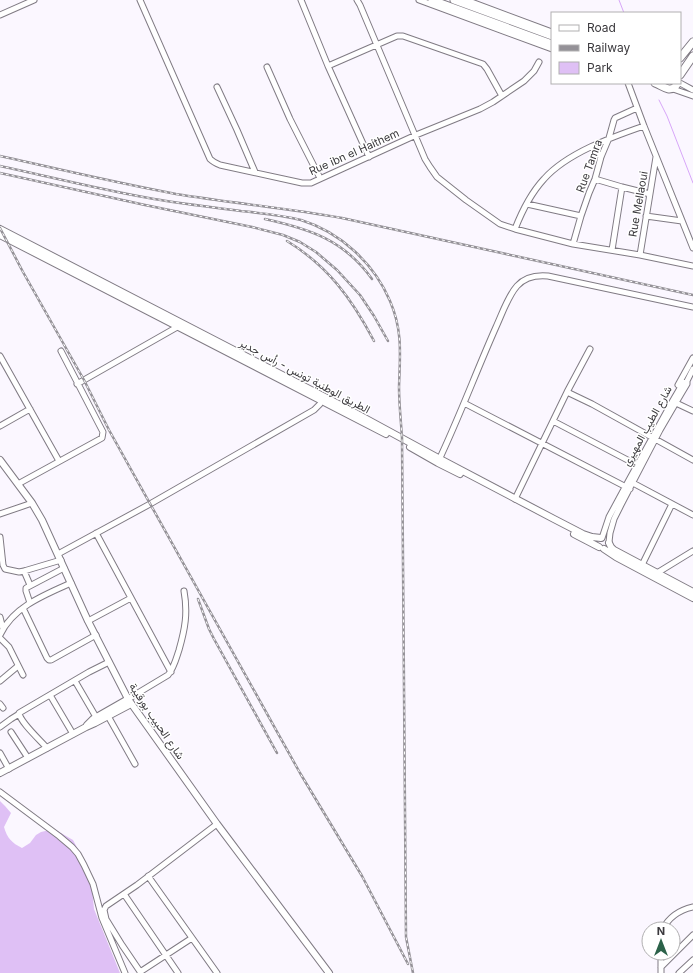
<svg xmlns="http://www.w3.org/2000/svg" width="693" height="973" viewBox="0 0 693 973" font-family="Inter,Vazirmatn,sans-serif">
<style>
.green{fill:#dfc0f5}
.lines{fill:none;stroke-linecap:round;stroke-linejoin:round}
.stream{stroke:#d7a6f8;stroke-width:1}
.minor-casing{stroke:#807b84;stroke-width:7}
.major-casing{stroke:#807b84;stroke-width:8}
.highway-casing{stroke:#807b84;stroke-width:9}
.minor{stroke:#fff;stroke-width:5}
.major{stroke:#fff;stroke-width:6}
.highway{stroke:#fff;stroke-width:7}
.rail-casing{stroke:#949197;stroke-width:2.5}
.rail{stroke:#fff;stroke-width:1;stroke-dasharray:3;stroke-linecap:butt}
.labels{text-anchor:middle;stroke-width:3;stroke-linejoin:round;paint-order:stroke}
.street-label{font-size:11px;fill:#3b393d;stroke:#fff}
</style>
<rect width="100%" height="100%" fill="#fbf7ff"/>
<!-- green -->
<path class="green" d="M0,801L5,806L11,813L4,827C7,838 12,843 22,848L30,843L36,835L41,832L54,829L73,840L87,866L92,889L94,909L120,973H0Z"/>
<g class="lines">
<!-- stream -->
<path class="stream" d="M619,0L624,13
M659,100L667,116L693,183"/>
<!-- minor casing -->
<g class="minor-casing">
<path id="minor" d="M140,0L210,159C213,162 215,163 220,165L302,183H311L416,135L480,109L493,102L524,81L534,71L539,62
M301,0L328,66L369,157
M357,0L360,5L425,159L430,167L437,177L466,200L500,224L515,229L573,244L640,255L693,266
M419,0L552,49
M466,0L552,32
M0,15L34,0
M328,66L397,36H403L483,64L487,69L502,96
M267,67L290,119L320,178
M628,83L644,126L693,248
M680,83L693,90
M217,87L237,130L255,172
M673,89L693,96
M591,147L595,149L601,157
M595,179L622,187L650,194
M527,204L581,216
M646,216L682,221
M515,229C522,211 531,193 544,179C567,153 612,137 644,126
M573,244L581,216L589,193L595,179L601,157L609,138L614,120L615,118L637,108
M612,250L622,187
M640,255L656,157
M0,356L59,461
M77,384L179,326
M678,385L693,358
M567,392L592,404L693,460
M464,403L630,489
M676,403L693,411
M553,421L639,466
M0,426L30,409
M438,462C459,418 476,372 496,327C502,314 508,296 517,286C525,277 537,275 548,276L693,307
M631,482L693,515
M18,484L102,438L103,432L61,351
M515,499L567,392L590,349
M0,514L32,503
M96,533L171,672
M0,537L3,565L5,569L19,572L24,571L61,560
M602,538L609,517L629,480L672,402L683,383L687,381
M609,542L610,533L614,519L621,505L660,430L681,394L687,384V381L693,369
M58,554L150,504L314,410L320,404L323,398
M642,565L672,504
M24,571L30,585
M657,573L693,551
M30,603L26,591V588L64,568
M23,608L47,658L49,660H51L96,635
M0,617L3,629
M88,621L131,598
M0,635C13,607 44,595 71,583
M0,638L9,647L23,675
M0,681L18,666
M75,681L96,717
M50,695L73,734
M128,699L168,675C174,668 176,659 179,650C185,629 188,613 184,591
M0,704L3,708
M108,716L135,764
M0,727L11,719L19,714
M11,732L28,758
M47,748C40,740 20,722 19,713L89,672L109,662
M0,753L9,769
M0,792L59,836L72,847L78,854L84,865L93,884L102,918L125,973
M148,876L217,973
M124,894L178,973
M663,929C669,917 680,910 693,907
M661,953V973
M661,967L693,935
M140,972L192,938
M141,973L122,945L106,919L104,910L106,906L137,885L217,824
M679,973L693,960"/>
</g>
<!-- major casing -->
<g class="major-casing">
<path id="major" d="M0,229L348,409L440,459L554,519L583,534L592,537L601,538
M0,235L386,434
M410,447L438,463L460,474
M0,460L32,503L42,520L88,621L128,699L217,824L329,973
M574,534L599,547
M609,543L611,547L614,550L693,592
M604,549L616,557L693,598
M87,725L93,719L128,699
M0,773L86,727L95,723L131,704"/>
</g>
<!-- highway casing -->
<g class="highway-casing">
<path id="highway" d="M432,0L552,44
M454,0L552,36
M680,58L693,42
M680,75L693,56
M655,83C663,86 668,92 675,87L678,83"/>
</g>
<!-- minor -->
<use href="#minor" class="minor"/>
<!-- major -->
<use href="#major" class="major"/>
<!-- highway -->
<use href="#highway" class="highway"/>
<!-- rail casing -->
<g class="rail-casing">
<path id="rail" d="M0,156C58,169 117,183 176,194C231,203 287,208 342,218L693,295
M0,166C51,177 102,190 154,199C183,204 212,207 241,211C261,213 281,215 301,220C340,232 374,263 390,301C403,331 400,355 399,387C399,404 401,421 402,438L406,937L413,973
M0,173L145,205L252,227L283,235L300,242L316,252L337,270L360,295L374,316L388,341
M265,219C310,229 344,240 372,279
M0,228L23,272L84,380L109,430L300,773L362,876L408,964
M287,241C328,266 352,299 374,341
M198,599L209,629L214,639L277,753"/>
</g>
<!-- rail -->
<use href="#rail" class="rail"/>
</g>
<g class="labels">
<!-- street labels -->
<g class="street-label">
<text transform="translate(354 152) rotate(-24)" y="4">Rue ibn el Haithem</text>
<text transform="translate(589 166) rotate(-70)" y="4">Rue Tamra</text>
<text transform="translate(638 204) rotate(-80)" y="4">Rue Mellaoui</text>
<text transform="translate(305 376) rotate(28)" y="4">الطريق الوطنية تونس - رأس جدير</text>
<text transform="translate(647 426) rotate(-61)" y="4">شارع الطيب المهيري</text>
<text transform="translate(157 721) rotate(56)" y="4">شارع الحبيب بورقيبة</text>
</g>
</g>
<!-- legend -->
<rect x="551" y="12" width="130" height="72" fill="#ffffff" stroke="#b1b0b1"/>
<rect x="559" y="25" width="20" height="6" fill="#ffffff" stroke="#b1b0b1"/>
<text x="587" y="32" font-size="12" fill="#3b393d">Road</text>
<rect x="559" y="45" width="20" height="6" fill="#949197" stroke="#b1b0b1"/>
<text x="587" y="52" font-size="12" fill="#3b393d">Railway</text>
<rect x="559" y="62" width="20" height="12" fill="#dfc0f5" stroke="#b1b0b1"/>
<text x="587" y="72" font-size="12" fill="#3b393d">Park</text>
<!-- north arrow -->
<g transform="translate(661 941)"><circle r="19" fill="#ffffff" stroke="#b1b0b1"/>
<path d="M0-3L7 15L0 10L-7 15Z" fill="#2c6249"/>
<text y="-6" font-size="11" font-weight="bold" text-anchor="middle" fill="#3b393d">N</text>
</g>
</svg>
